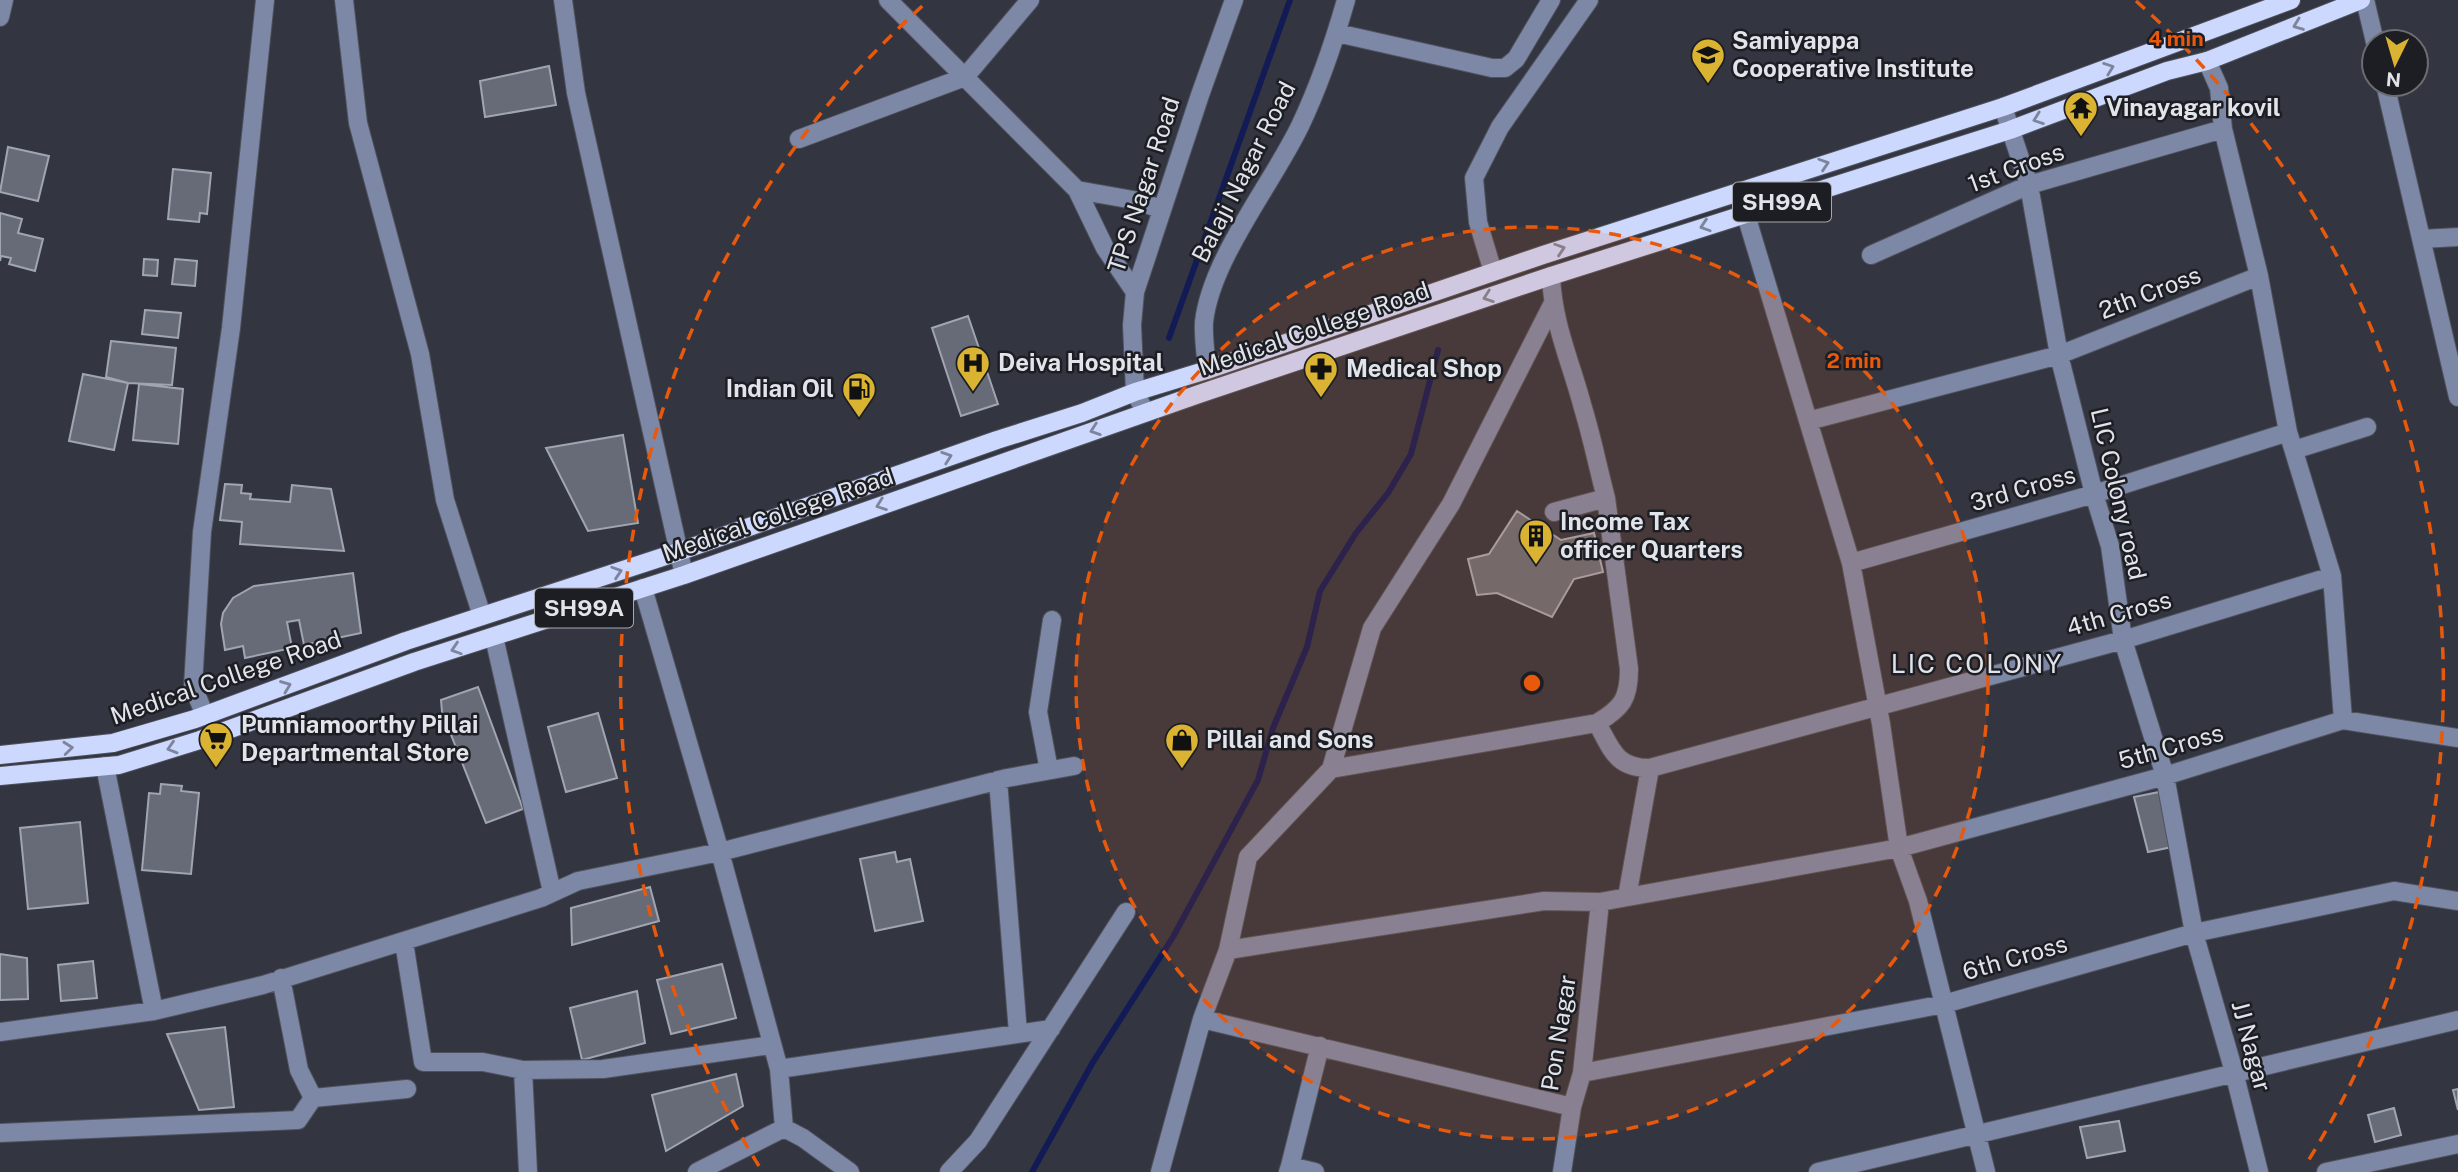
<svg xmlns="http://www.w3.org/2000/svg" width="2458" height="1172" viewBox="0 0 2458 1172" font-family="'Public Sans',sans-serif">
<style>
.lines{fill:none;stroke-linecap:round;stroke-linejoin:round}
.stream{stroke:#131b56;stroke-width:6}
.building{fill:#666b77;stroke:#a0a5b2;stroke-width:2}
.minor-casing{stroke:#4f525c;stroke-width:20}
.major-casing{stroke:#4f525c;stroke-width:20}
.minor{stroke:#7d87a6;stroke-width:18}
.major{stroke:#ccd8fe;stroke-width:18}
.oneway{stroke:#7d849b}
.ring{fill:none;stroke:#e8590c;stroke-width:3.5;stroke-dasharray:12 9}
.labels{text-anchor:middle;stroke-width:5;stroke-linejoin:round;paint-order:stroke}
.shield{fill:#1c1e23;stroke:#a7a9af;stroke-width:2}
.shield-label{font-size:23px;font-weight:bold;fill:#e2e4eb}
.poi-label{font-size:24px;font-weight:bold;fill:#e2e4eb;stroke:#1c1e23;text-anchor:start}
.street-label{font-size:24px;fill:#e2e4eb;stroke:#1c1e23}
.neighbourhood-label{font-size:26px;letter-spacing:2px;fill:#e2e4eb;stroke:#1c1e23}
.centre{fill:#e8590c;stroke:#1c1e23;stroke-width:3.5}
.ring-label{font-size:21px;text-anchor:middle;font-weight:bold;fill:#e8590c;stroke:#1c1e23;stroke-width:5;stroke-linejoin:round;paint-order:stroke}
</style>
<rect width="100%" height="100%" fill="#333641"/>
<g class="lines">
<!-- stream -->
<path class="stream" d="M1169,338L1290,0
M1032,1172L1093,1062L1173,937L1258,780L1273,728L1307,647L1320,591L1356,533L1388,493L1411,454L1438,350"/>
</g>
<!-- building -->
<path class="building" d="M549,66L556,105L485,117L480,81Z
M8,147L49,156L38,201L0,192Z
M173,169L211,173L207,214L200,213L199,222L168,219Z
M0,213L22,219L18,233L43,239L35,271L9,264L11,258L1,256L0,261Z
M144,259L158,260L157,276L143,275Z
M175,259L197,261L195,286L172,284Z
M145,310L181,313L178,338L142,334Z
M968,316L998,404L961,416L932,328Z
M111,341L176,348L172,385L128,383L106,377Z
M83,374L128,383L114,450L69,441Z
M139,384L183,389L178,444L133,440Z
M623,435L638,523L588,531L546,448Z
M225,484L242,485L241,493L251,494L250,499L290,502L292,485L331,489L344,551L240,544L242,522L220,520Z
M1517,511L1561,540L1594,533L1603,572L1574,579L1552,617L1497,593L1477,595L1468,559L1489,554Z
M353,573L361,633L304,645L299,620L287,622L292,648L245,658L243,646L225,650L221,624L223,613L233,598L254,586Z
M478,687L523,809L486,823L442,712L441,700Z
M598,713L617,778L566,792L548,727Z
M161,784L182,786L181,791L199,793L191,874L142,870L149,793L160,794Z
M2164,791L2177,846L2148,852L2134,797Z
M80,822L88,903L28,909L20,828Z
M895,852L897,862L910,859L923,921L875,931L860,859Z
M650,887L659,921L572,945L571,908Z
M0,954L27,958L28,999L0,1000Z
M93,961L97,998L61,1001L58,965Z
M722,964L736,1018L671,1034L657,980Z
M637,991L645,1043L582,1060L570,1008Z
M225,1027L234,1107L199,1110L167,1034Z
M736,1074L743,1106L666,1151L652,1095Z
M2458,1089V1110L2453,1090Z
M2394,1108L2401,1135L2375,1142L2368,1115Z
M2119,1121L2125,1151L2087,1158L2080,1127Z"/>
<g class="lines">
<!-- minor casing -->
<g class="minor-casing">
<path id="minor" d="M344,0L358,123L420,354L445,500L482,616
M563,0L576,93L684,575
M888,0L1077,190
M2365,0L2375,42
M0,17L4,0
M1337,33L1492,68H1505L1516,59L1551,0
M2207,61L2219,88L2223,129L2259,276L2288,432L2332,576L2343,720
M2385,84L2458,397
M2003,107L2029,185L2059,355L2094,494L2110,546L2123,640L2165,776L2194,933L2234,1072L2259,1172
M799,139L965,77L1030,0
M1739,192L1851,563L1881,724L1899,848L1918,901L1986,1172
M2421,239L2458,237
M1871,255L2029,185L2223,129
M1493,272L1478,222L1474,178L1500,127L1589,0
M1551,276C1553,325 1571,362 1583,408C1592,437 1598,468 1606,498L1554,512
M1135,292L1105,248L1077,190L1139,201L1162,210
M1207,370C1206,355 1203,337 1204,322C1211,259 1272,184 1300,126C1319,86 1334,42 1346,0
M1145,412L1135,392L1132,325L1135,292L1200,95L1234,0
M1808,421L2059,355L2259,276
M2294,450L2367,427
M1851,563L2094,494L2288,432
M643,588L720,852L779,1069L784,1128L803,1138L850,1172
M494,637L552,892
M205,716L193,686L202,532L231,328L265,0
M1597,723C1612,750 1616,768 1650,768L2123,640L2332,576
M105,766L154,1011
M1331,769L1597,723C1622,708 1629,699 1629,669L1606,498
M1049,770L1038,712L1052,620
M998,780L1018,1033
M1627,897L1650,768
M404,942L423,1062H483L523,1070L528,1172
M1228,950L1544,901L1600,902L1899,848L2165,776L2343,720L2458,738
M281,978L299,1070L313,1098L407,1089
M1202,1019L1572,1107
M0,1032L154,1011L263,985L541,898L578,881L720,852L1007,778L1074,766
M779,1069L1051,1029
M523,1070L603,1069L771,1045
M1582,1073L1944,1004L2194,933L2394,891L2458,901
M0,1133L298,1120L313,1098
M1290,1166L1320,1046
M697,1172L784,1128
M949,1172L978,1141L1126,912
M1160,1172L1202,1019L1228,950L1248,857L1331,769L1372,628L1451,504L1552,305
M1288,1172L1290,1166L1315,1172
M1562,1172L1572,1107L1582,1073L1600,902
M1818,1172L2458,1020
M2326,1172L2458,1144"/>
</g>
<!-- major casing -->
<g class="major-casing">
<path id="major" d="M0,755L113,743L195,719L406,641L678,552L997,440L1082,413L1135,392L1207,370L1543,255L2003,107L2291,0
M0,776L119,765L200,740L414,662L684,575L1199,394L1551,276L2010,130L2167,71L2207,61L2361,0"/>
</g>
<!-- minor -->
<use href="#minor" class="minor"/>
<!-- major -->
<use href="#major" class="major"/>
</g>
<!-- one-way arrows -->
<defs><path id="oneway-chevron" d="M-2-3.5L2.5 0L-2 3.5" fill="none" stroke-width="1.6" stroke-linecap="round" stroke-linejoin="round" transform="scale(1.75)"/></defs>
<g class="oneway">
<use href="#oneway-chevron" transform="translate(2298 25) rotate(159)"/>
<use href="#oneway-chevron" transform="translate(2109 68) rotate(-20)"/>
<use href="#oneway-chevron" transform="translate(2038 119) rotate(160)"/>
<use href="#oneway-chevron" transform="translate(1824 164) rotate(-18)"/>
<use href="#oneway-chevron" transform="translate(1705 226) rotate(162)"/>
<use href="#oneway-chevron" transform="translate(1560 249) rotate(-18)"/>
<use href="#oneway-chevron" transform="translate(1488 297) rotate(161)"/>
<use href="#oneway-chevron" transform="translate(1095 430) rotate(161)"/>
<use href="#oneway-chevron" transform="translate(947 457) rotate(-19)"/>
<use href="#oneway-chevron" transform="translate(881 505) rotate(160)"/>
<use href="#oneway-chevron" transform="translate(617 572) rotate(-18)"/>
<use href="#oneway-chevron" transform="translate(456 649) rotate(162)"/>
<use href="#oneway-chevron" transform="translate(286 686) rotate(-21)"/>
<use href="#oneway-chevron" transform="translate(68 748) rotate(-6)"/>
<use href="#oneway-chevron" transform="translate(172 748) rotate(163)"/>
</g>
<!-- distance rings -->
<circle cx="1532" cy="683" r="456" fill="#e8590c" fill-opacity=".12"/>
<g class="ring">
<circle cx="1532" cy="683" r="456"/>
<path d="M759 1166A911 911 0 0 1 928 1M2136 1A911 911 0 0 1 2305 1166"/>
</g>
<!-- icons -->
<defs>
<g id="university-pin" transform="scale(1.75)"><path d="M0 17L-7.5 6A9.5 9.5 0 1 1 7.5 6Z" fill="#dab333" stroke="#1c1e23"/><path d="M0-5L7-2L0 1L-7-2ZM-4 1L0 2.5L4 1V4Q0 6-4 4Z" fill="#111"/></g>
<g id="temple-pin" transform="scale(1.75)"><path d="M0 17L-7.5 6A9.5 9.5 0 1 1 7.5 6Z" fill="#dab333" stroke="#1c1e23"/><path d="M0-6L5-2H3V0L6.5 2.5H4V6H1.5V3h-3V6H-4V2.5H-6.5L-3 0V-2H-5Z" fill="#111"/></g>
<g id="hospital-pin" transform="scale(1.75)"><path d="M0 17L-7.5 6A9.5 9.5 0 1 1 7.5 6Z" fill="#dab333" stroke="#1c1e23"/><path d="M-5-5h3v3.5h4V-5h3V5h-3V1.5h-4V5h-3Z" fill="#111"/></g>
<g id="pharmacy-pin" transform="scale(1.75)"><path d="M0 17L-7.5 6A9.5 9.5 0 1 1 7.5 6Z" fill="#dab333" stroke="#1c1e23"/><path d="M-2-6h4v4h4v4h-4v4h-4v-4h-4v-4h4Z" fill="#111"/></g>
<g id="fuel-pin" transform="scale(1.75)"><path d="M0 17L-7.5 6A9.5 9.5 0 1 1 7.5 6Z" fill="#dab333" stroke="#1c1e23"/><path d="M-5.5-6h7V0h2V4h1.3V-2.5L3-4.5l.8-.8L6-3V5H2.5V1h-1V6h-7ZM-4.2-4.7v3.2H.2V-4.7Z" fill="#111"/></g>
<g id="building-pin" transform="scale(1.75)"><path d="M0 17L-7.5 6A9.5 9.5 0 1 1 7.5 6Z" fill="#dab333" stroke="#1c1e23"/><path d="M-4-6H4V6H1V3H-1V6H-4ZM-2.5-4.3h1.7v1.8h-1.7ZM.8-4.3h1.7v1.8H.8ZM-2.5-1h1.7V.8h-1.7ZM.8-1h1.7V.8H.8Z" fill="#111"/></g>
<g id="supermarket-pin" transform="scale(1.75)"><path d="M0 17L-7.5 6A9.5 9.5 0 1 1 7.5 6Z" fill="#dab333" stroke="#1c1e23"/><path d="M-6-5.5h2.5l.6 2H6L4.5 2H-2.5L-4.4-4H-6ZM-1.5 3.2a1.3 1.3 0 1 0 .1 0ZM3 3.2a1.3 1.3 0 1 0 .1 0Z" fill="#111"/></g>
<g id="shop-pin" transform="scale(1.75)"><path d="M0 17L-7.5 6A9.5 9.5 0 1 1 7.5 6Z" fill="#dab333" stroke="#1c1e23"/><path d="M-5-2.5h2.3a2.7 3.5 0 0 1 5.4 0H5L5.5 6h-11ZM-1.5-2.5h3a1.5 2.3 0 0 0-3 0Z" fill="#111"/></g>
</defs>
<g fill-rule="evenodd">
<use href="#university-pin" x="1708" y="55"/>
<use href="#temple-pin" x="2081" y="108"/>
<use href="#hospital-pin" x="973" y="363"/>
<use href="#pharmacy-pin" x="1321" y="369"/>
<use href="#fuel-pin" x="859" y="389"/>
<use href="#building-pin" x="1536" y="536"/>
<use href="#supermarket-pin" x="216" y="739"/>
<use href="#shop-pin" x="1182" y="740"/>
</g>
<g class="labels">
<!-- shield labels -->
<g class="shield">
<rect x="1733" y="182.5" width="98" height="39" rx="5"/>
<rect x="535" y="588.5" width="98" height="39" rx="5"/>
</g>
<g class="shield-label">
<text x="1782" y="210">SH99A</text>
<text x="584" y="616">SH99A</text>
</g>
<!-- poi labels -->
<g class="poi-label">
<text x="1732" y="49">Samiyappa<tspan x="1732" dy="28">Cooperative Institute</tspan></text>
<text x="2106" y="116">Vinayagar kovil</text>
<text x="998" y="371">Deiva Hospital</text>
<text x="1346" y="377">Medical Shop</text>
<text x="834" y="397" text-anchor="end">Indian Oil</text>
<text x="1560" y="530">Income Tax<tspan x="1560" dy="28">officer Quarters</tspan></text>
<text x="241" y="733">Punniamoorthy Pillai<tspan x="241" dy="28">Departmental Store</tspan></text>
<text x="1206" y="748">Pillai and Sons</text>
</g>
<!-- street labels -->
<g class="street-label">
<text transform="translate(2016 168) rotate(-20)" y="8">1st Cross</text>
<text transform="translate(1244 172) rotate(-63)" y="8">Balaji Nagar Road</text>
<text transform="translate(1144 185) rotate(-72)" y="8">TPS Nagar Road</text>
<text transform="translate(2150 293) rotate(-21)" y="8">2th Cross</text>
<text transform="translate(1314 329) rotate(-19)" y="8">Medical College Road</text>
<text transform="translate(2023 489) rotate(-16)" y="8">3rd Cross</text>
<text transform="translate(2118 494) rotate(77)" y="8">LIC Colony road</text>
<text transform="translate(778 515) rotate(-19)" y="8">Medical College Road</text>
<text transform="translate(2119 614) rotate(-16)" y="8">4th Cross</text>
<text transform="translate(226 678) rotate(-19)" y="8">Medical College Road</text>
<text transform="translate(2171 747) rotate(-16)" y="8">5th Cross</text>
<text transform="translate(2015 958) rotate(-16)" y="8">6th Cross</text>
<text transform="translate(1559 1033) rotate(-81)" y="8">Pon Nagar</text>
<text transform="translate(2251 1046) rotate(75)" y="8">JJ Nagar</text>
</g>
<!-- neighbourhood labels -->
<g class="neighbourhood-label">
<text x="1977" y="673">LIC COLONY</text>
</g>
</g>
<circle cx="1532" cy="683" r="10" class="centre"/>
<g class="ring-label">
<text x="2176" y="46">4 min</text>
<text x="1854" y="368">2 min</text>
</g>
<!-- north arrow -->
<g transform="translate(2395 63) rotate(185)"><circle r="33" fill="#1c1e23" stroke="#6b6d73" stroke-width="2"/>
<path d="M0-5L12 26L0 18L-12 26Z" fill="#dab333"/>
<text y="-10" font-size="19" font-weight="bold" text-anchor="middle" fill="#e2e4eb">N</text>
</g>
</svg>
